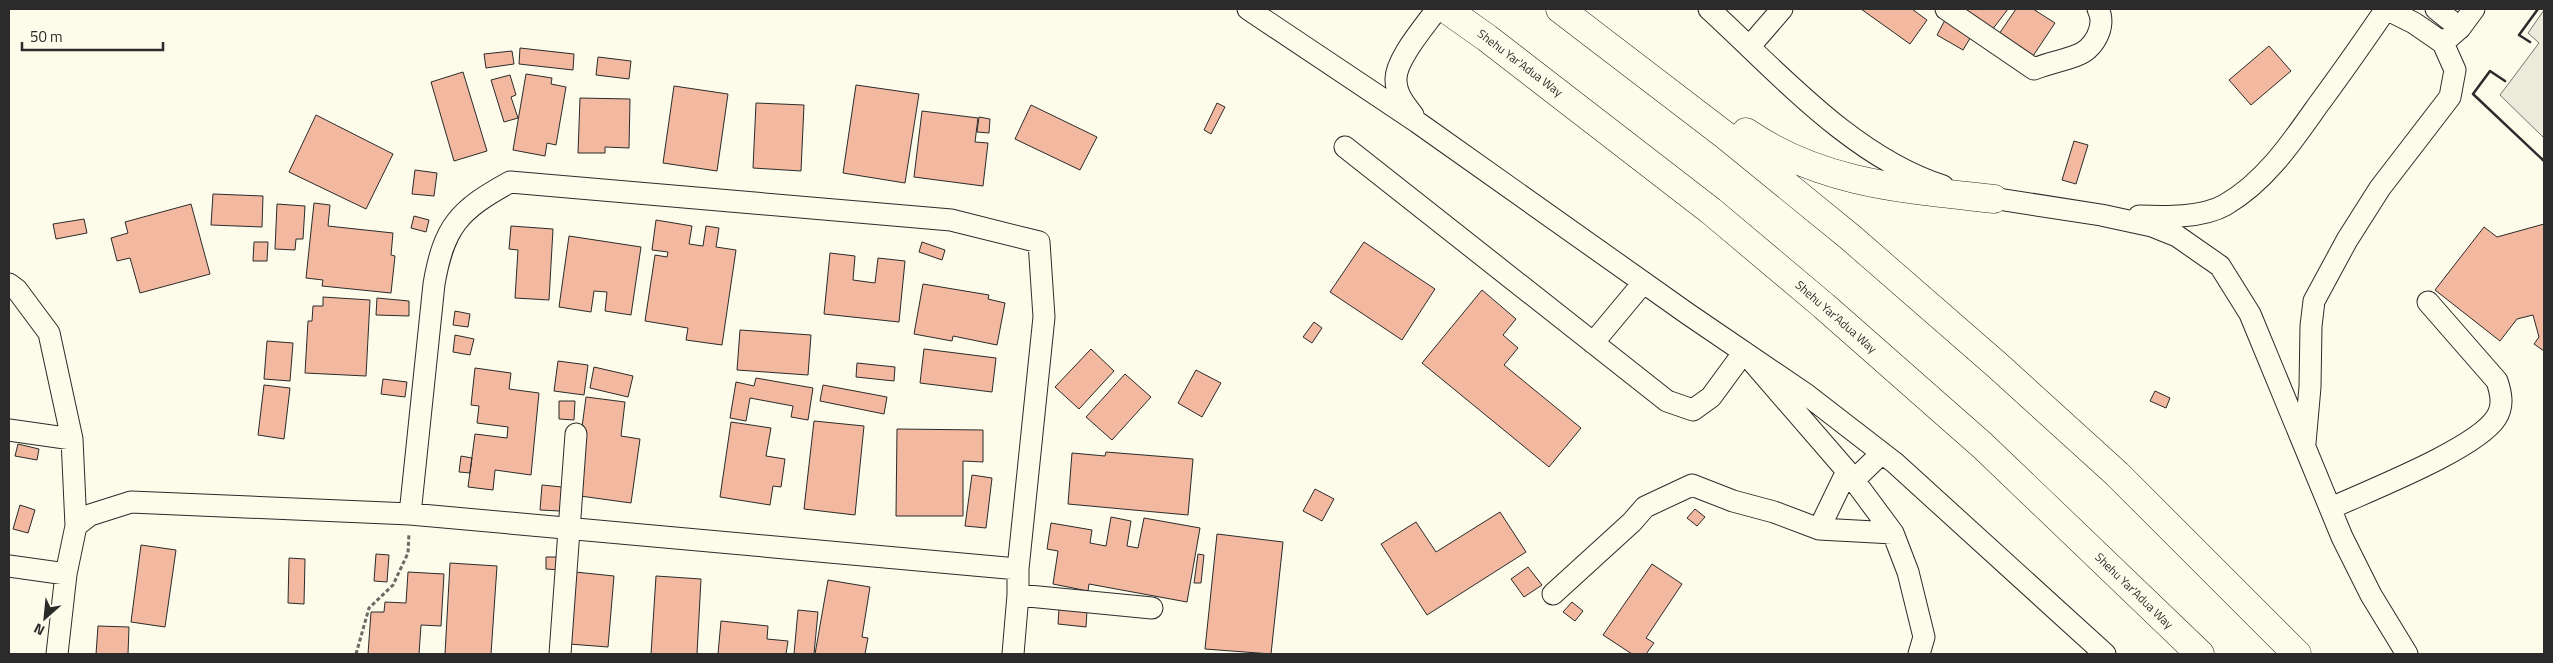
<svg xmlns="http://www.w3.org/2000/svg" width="2553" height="663" viewBox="0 0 2553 663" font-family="'Titillium Web',sans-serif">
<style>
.parking{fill:#eceadb;stroke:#74746e}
.building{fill:#f2b8a0;stroke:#2b2b2b}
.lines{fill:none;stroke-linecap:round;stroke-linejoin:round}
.minor-casing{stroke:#2b2b2b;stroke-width:23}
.highway-casing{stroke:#2b2b2b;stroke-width:29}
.path{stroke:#6a6964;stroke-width:3;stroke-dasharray:4 2.5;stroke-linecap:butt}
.minor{stroke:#fdfbea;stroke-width:21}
.highway{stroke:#fdfbea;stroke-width:28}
.wall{stroke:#2b2b2b;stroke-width:2.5}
.labels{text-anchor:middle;stroke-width:4;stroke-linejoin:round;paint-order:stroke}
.street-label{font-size:12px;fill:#2b2b2b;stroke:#fdfbea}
</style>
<rect width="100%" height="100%" fill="#fdfbea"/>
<!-- parking -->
<path class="parking" d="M2544,10V138L2500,95L2539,43L2528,33Z"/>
<!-- building -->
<path class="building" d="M1861,9H1912L1927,20L1910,44Z
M1963,9H2008L1992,30Z
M2016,9H2033L2055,23L2033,56L1999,34Z
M1945,20L1972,35L1963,50L1937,35Z
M2269,46L2291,71L2251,105L2229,80Z
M520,48L574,54L573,70L519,64Z
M512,51L514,64L486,68L484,54Z
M598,57L631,61L629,79L596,75Z
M463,72L487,151L454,161L431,82Z
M526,74L552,78L551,84L566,87L556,145L547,143L545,156L513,150Z
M510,75L516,95L511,97L518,118L504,122L491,80Z
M856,85L919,94L905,183L843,173Z
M674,86L728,94L717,171L663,163Z
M580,98L630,99L629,148L605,147V153H578Z
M756,103L804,105L801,171L753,168Z
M1217,103L1225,107L1211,134L1204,130Z
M1031,105L1097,137L1080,170L1015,139Z
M922,111L978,118L975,142L988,143L983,186L914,177Z
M316,115L393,154L366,209L289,172Z
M979,117L990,119L989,133L977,132Z
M2074,141L2088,145L2076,184L2062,180Z
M415,170L437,173L434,196L412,194Z
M213,194L263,196L262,227L211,225Z
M314,203L330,205L328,226L393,233L391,255L395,256L391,293L322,286L323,280L306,278Z
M191,204L210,274L140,293L130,258L117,261L111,238L128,233L125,222Z
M277,204L305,206L303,239H296L295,250L275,249Z
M414,216L429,220L426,232L411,228Z
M84,219L87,233L56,239L53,224Z
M656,220L692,226L689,244L703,246L706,226L719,228L716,247L736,250L722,345L686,340L688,328L645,321L655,255L667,257L668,252L652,250Z
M2544,224V351L2534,344L2539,337L2533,315L2517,319L2500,341L2435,290L2484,227L2497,237Z
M511,226L553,229L549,300L515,298L518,250L509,249Z
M569,236L641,247L631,315L605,311L607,292L594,291L591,312L559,307Z
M254,242H268L267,261H253Z
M922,242L945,250L942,260L919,252Z
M1364,242L1435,289L1402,340L1330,292Z
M830,253L855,256L853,280L875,283L878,258L905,261L899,322L824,314Z
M923,284L989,295L988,299L1005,303L997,345L953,336L952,341L914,334Z
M1482,290L1516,319L1503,335L1518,348L1504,365L1581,428L1549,467L1422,363Z
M323,297L370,300L366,376L305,373L308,321H312L313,306H323Z
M377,298L409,301V316L376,315Z
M455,311L470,314L468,327L453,325Z
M1314,322L1322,328L1312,343L1303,337Z
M740,330L811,335L808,375L737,370Z
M455,335L474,339L470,355L453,352Z
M267,341L293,343L290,381L264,379Z
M924,349L996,358L992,392L920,383Z
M1091,349L1114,371L1079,409L1055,387Z
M558,361L588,365L584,395L554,391Z
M857,363L895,367L894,381L856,377Z
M594,367L633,376L628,397L590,388Z
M475,368L511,373L509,389L539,393L531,475L495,470L493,490L468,487L475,434L507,438L508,427L477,423L479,406L471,405Z
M1196,370L1221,383L1202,417L1178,403Z
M1125,374L1151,397L1112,440L1086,417Z
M756,378L813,388L808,420L791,417L793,406L750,398L746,421L730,418L736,382L754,386Z
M383,379L407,382L405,397L381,394Z
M264,385L290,388L284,439L258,435Z
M823,385L887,397L884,414L820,401Z
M2155,391L2170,398L2166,408L2150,401Z
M586,397L625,402L621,436L640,439L631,503L573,495Z
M559,401H575L574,420L559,419Z
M814,421L864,426L855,515L804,509Z
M731,422L771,428L766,456L785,459L781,487L773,486L770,505L720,497Z
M897,429L983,430V462L963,461V516H896Z
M18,444L39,449L37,460L15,456Z
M1106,452L1193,459L1188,515L1068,504L1072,453L1105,456Z
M461,456L472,458L470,473L459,472Z
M972,475L992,478L986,528L965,526Z
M542,485L562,487L560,511L540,510Z
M1315,489L1334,499L1322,521L1303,511Z
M20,505L35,510L28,533L13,529Z
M1695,509L1705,517L1697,526L1687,518Z
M1500,512L1526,552L1427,615L1381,544L1416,522L1436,552Z
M1111,517L1131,521L1127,546L1138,548L1144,518L1200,528L1187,602L1089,584L1088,591L1053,584L1058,551L1047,549L1051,523L1092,530L1090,543L1106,546Z
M1217,534L1283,542L1271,654L1205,649Z
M141,545L176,550L165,627L131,622Z
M376,554L389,555L387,582L374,581Z
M1198,554L1204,555L1201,583H1194Z
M546,557H561V570L546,569Z
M289,558L305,559L304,604L288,603Z
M450,563L497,566L491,654H445Z
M1652,564L1682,584L1646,638L1654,643L1646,654H1632L1603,635Z
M1528,567L1542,585L1524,597L1511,579Z
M408,572L444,574L441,626L421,625L419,654H368L371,612H384L385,602L406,603Z
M575,572L614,576L608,647L569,644Z
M656,576L701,579L697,654H651Z
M828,580L870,587L862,637L868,638L865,654H815Z
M1572,602L1583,611L1575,621L1563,612Z
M1059,609L1087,611L1086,627L1058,624Z
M798,610L818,612L814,654H794Z
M721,621L768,626L767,639L788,641L786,654H718Z
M98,626L129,627L128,654H96Z"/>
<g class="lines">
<!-- minor casing -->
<g class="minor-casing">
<path id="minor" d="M1248,9L1417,122L1688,314L1807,395L1895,463L2105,654
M1709,9C1778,72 1852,157 1943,186
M1946,9L2034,69C2048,63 2062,61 2075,56C2094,50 2107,26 2098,9
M2386,9L2414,23L2443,43
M2436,9L2460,28
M2443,43L2460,28L2474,9
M1750,46L1782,9
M1413,115C1405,105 1396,94 1396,80C1395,60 1425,26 1437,9
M1345,147L1667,401L1693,410L1711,397L1744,352L1847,471L1893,533L1908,572L1924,637L1919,654
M1979,196L2101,215L2152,226L2177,236L2220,266L2250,314L2342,537L2371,595L2407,654
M2139,216C2165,217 2202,218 2225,205C2265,182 2292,142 2318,105C2341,74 2364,41 2386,9
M9,284L17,290L49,333L72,439L76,526
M1593,343L1643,283
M9,430L72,439
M2305,443L2310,387L2311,326L2314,301L2347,240L2380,188L2450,97L2455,70L2443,43
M1854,480L1882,453
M2331,508C2368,491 2476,449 2496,418C2504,406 2501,393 2497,381L2428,302
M410,514L434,284C444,226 459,210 510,182L951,220L1039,242L1044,317L1018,569V595L1013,654
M1819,529L1847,471
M9,566L66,574
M1553,594L1632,522L1645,507L1692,485L1733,501L1774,512L1819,529L1893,533
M1018,595L1152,608
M57,654L66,574L76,526L90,515L131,502L410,514L1018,569
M560,654L576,434"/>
</g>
<!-- highway casing -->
<g class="highway-casing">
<path id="highway" d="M1446,9L1487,38L1711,211L1824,306L1983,446L2200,654
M1560,9L1726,136L1850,237L1997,365L2117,474L2297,654
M1746,132C1821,184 1905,189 1994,199"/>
</g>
<!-- path -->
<path class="path" d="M356,654L369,608L393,585L408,553L409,533"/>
<!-- minor -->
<use href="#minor" class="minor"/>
<!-- highway -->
<use href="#highway" class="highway"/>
<!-- wall -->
<path class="wall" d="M2530,42L2519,35L2538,9
M2505,81L2490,71L2473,94L2544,161"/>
</g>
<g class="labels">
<!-- street labels -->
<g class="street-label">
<text transform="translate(1520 63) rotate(37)" y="4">Shehu Yar'Adua Way</text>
<text transform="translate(1836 317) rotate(41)" y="4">Shehu Yar'Adua Way</text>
<text transform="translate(2134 591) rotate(44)" y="4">Shehu Yar'Adua Way</text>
</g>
</g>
<!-- border -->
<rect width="2553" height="663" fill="none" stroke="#2b2b2b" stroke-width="20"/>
<!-- north arrow -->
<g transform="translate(45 618) rotate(207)" stroke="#fdfbea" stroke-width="4" paint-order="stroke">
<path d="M0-4L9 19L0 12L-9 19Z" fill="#2b2b2b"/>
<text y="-8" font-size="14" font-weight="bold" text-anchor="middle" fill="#2b2b2b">N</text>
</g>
<!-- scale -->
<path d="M22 42v8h141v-8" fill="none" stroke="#2b2b2b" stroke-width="2.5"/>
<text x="30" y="42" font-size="15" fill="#2b2b2b" stroke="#fdfbea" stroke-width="4" paint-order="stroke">50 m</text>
</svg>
